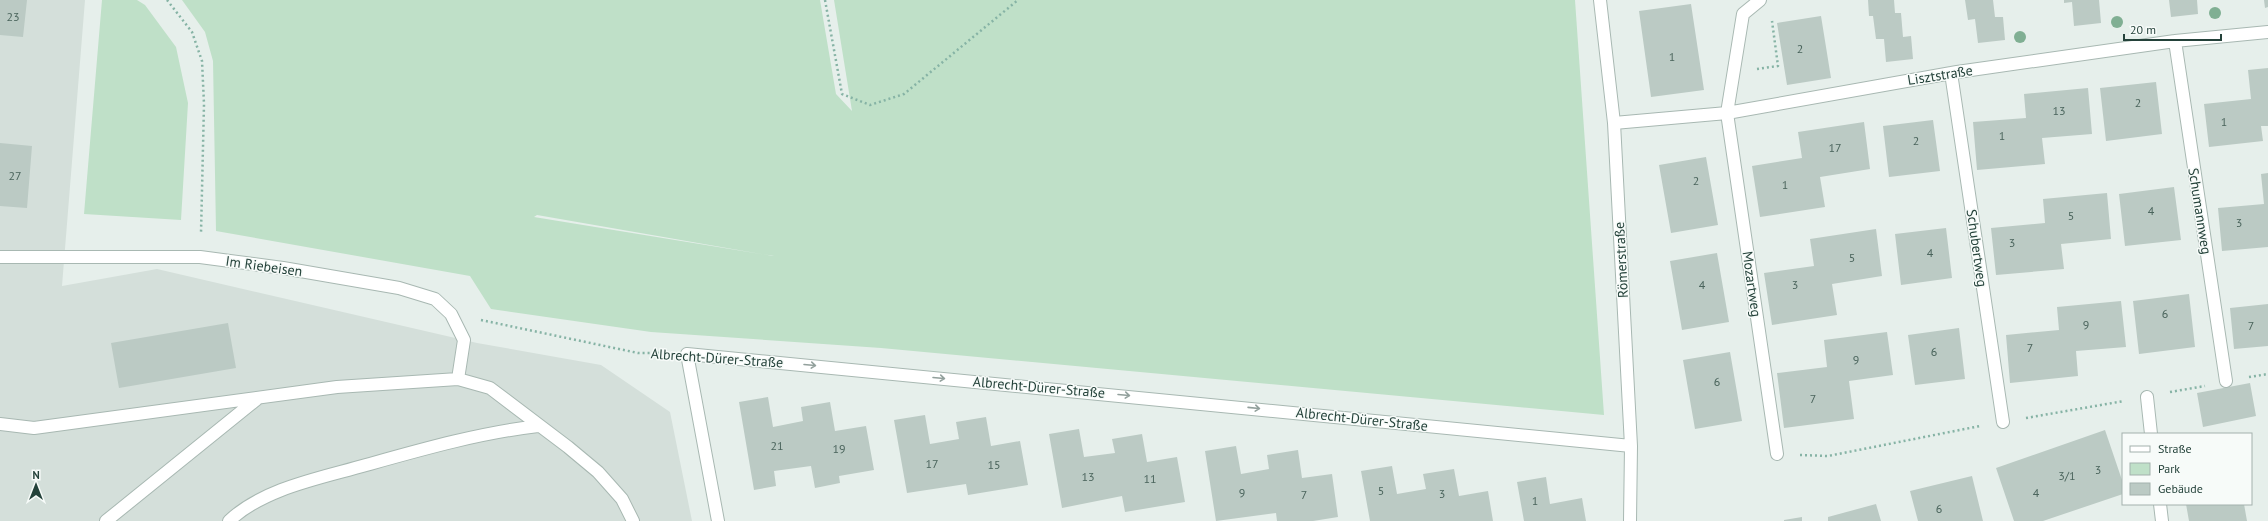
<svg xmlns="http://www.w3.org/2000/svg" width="2268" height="521" viewBox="0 0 2268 521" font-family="'PT Sans',sans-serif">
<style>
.built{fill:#d4dfda}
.green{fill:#bfe0c8;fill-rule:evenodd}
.building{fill:#bbcac4}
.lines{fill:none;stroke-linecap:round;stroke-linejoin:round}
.street-casing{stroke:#a8b8b2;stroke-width:14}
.path{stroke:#86b3a5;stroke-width:2.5;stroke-dasharray:2 3;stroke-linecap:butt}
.street{stroke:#fff;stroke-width:12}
.tree{fill:#80af93}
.oneway{stroke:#92a09c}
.labels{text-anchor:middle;stroke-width:3;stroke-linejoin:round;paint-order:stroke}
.number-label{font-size:12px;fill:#4a645c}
.street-label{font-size:14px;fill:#24423a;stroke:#f7fbf9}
</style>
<rect width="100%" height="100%" fill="#e6efeb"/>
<!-- built -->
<path class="built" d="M0,0H85L62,286L157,269L477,343L601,365L670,412L692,521H0Z"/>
<!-- green -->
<path class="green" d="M102,0H137L145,5L176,47L188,103L181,220L84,214Z
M182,0H820L836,94L852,111L834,0H1575L1604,415L881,348L651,332L491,309L470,276L216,231L213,61L205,32ZM537,215L773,256H774L534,217Z"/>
<!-- building -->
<path class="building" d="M0,0H27L23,37L0,35Z
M1868,0H1894L1895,13H1901L1903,37L1911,36L1913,59L1886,62L1884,39H1876L1873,16H1869Z
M1965,0H1993L1995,17H2003L2005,40L1978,43L1975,19L1968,20Z
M2064,0H2099L2101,23L2074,26L2072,2L2064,3Z
M2169,0H2197L2198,14L2171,17Z
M2264,0H2268V7L2265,8Z
M1691,4L1704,90L1651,97L1639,11Z
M1821,16L1831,78L1787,85L1777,23Z
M2268,68V126H2261L2263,141L2209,147L2204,104L2251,99L2248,70Z
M2156,82L2162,134L2106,141L2100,88Z
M2088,88L2092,134L2042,138L2045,164L1977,170L1973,122L2026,118L2024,94Z
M1933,120L1940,171L1889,177L1883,126Z
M1864,122L1870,169L1820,177L1825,207L1760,217L1752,166L1802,158L1798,132Z
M0,143L32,146L27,208L0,206Z
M1706,157L1718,225L1671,233L1659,165Z
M2268,173V247L2222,251L2218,208L2264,204L2261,174Z
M2174,187L2181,240L2125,246L2119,194Z
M2107,193L2111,239L2061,244L2064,269L1996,275L1991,228L2045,223L2043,199Z
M1946,228L1952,278L1901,285L1895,234Z
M1876,229L1882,276L1832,284L1837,315L1772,325L1764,273L1814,266L1810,239Z
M1717,253L1729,322L1682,330L1670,261Z
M2189,294L2195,347L2139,354L2133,301Z
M2121,301L2126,347L2076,351L2078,376L2010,383L2006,335L2059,330L2057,307Z
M2268,304V346L2234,349L2230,308Z
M228,323L236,368L119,388L111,343Z
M1959,328L1965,379L1915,385L1908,335Z
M1887,332L1893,375L1849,381L1854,419L1784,428L1777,373L1827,367L1824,340Z
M1730,352L1742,421L1695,429L1683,360Z
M2250,383L2256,416L2203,427L2197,393Z
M768,397L773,427L803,421L801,407L830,402L835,431L866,426L874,470L839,476L840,483L815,488L811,466L774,471L776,486L754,490L739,402Z
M925,415L930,444L959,439L956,422L986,417L991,446L1020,441L1028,485L968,495L966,484L907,493L894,420Z
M1079,429L1084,457L1115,453L1112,439L1142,434L1147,462L1177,457L1185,502L1125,512L1122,496L1062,508L1049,434Z
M2105,430L2123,483V494L2043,521H2014L1996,468Z
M1236,446L1241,474L1269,469L1267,455L1298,450L1302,478L1332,474L1338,517L1313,521H1277L1276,513L1216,521L1205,451Z
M1392,466L1397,494L1426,489L1423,474L1454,469L1459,496L1488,491L1493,521H1370L1361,471Z
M1972,476L1983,521H1918L1910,491Z
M1546,477L1550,504L1582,498L1586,521H1524L1517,482Z
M1876,504L1881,521H1828V517Z
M2186,504H2244L2247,521H2189Z
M1802,517V521H1784V520Z"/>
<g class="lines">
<!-- street casing -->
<g class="street-casing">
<path id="street" d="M1600,0L1614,123L1631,446L1630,521
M1760,0L1743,14L1727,113L1777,454
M2175,41L2226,381
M1951,73L2003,422
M1614,123L1727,113L1957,72L2175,41L2268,32
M0,257H200L283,268L399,288L435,299L451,314L464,340L458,379
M2147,397L2151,434
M0,424L34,428L337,387L458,379L490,388L568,447L598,472L622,499L633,521
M2160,504L2162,521
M106,521L257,399
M229,521C264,488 321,478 366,465C423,449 479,433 538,426
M718,521L687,354L1631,446"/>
</g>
<!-- path -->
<path class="path" d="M167,0L192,32L202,61L204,104L201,233
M825,0L842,94L870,105L904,94L1018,0
M1757,69L1778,66L1772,21
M481,320L638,353H664
M2249,377L2268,374
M2170,392L2205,386
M2026,418L2124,401
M1800,455L1828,456L1980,426"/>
<!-- street -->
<use href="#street" class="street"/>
</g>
<!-- trees -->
<g class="tree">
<circle cx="2215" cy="13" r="6"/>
<circle cx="2117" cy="22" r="6"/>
<circle cx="2020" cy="37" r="6"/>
</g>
<!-- one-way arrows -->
<defs><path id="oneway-shaft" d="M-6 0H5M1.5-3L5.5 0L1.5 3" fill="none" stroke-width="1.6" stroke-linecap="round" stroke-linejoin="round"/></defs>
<g class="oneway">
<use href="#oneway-shaft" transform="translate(810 365) rotate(5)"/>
<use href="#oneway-shaft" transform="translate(939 378) rotate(5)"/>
<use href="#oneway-shaft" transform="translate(1124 395) rotate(5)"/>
<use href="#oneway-shaft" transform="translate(1254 408) rotate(6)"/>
</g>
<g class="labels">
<!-- number labels -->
<g class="number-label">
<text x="13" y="21">23</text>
<text x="1800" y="53">2</text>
<text x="1672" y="61">1</text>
<text x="2138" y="107">2</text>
<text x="2059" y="115">13</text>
<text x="2224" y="126">1</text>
<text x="2002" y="140">1</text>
<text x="1916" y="145">2</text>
<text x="1835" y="152">17</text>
<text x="15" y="180">27</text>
<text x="1696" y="185">2</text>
<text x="1785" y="189">1</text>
<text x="2151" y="215">4</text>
<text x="2071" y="220">5</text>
<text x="2239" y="227">3</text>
<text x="2012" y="247">3</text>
<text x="1930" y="257">4</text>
<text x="1852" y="262">5</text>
<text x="1702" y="289">4</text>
<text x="1795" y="289">3</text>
<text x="2165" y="318">6</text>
<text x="2086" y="329">9</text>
<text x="2251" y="330">7</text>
<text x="2030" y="352">7</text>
<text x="1934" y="356">6</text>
<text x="1856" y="364">9</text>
<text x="1717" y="386">6</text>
<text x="1813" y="403">7</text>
<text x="777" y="450">21</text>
<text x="839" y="453">19</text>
<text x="932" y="468">17</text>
<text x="994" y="469">15</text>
<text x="2098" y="474">3</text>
<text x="2067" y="480">3/1</text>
<text x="1088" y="481">13</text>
<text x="1150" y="483">11</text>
<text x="1381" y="495">5</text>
<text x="1242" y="497">9</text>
<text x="2036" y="497">4</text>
<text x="1442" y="498">3</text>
<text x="1304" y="499">7</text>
<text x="1535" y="505">1</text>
<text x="1939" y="513">6</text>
</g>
<!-- street labels -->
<g class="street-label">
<text transform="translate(1940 75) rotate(-9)" y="5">Lisztstraße</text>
<text transform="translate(2200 211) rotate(81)" y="5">Schumannweg</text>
<text transform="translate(1977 248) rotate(82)" y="5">Schubertweg</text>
<text transform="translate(1621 260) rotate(-93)" y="5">Römerstraße</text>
<text transform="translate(264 266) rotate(8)" y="5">Im Riebeisen</text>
<text transform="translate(1752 284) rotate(82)" y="5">Mozartweg</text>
<text transform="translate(717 358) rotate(4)" y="5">Albrecht-Dürer-Straße</text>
<text transform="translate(1039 387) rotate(5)" y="5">Albrecht-Dürer-Straße</text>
<text transform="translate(1362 419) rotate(6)" y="5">Albrecht-Dürer-Straße</text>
</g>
</g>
<!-- legend -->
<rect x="2122" y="433" width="130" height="72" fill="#f7fbf9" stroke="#a3b1ad"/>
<rect x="2130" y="446" width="20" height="6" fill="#ffffff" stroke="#a3b1ad"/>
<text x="2158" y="453" font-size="12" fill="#24423a">Straße</text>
<rect x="2130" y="463" width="20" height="12" fill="#bfe0c8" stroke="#a3b1ad"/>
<text x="2158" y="473" font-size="12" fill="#24423a">Park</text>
<rect x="2130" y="483" width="20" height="12" fill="#bbcac4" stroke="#a3b1ad"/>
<text x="2158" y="493" font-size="12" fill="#24423a">Gebäude</text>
<!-- north arrow -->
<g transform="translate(36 485)" stroke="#f7fbf9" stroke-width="3" paint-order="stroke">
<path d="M0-3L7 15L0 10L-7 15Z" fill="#24423a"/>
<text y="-6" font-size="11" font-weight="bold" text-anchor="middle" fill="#24423a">N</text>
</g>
<!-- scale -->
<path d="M2124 34v6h97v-6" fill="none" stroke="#24423a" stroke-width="2"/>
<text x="2130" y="34" font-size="12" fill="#24423a" stroke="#f7fbf9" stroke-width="3" paint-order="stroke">20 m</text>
</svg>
